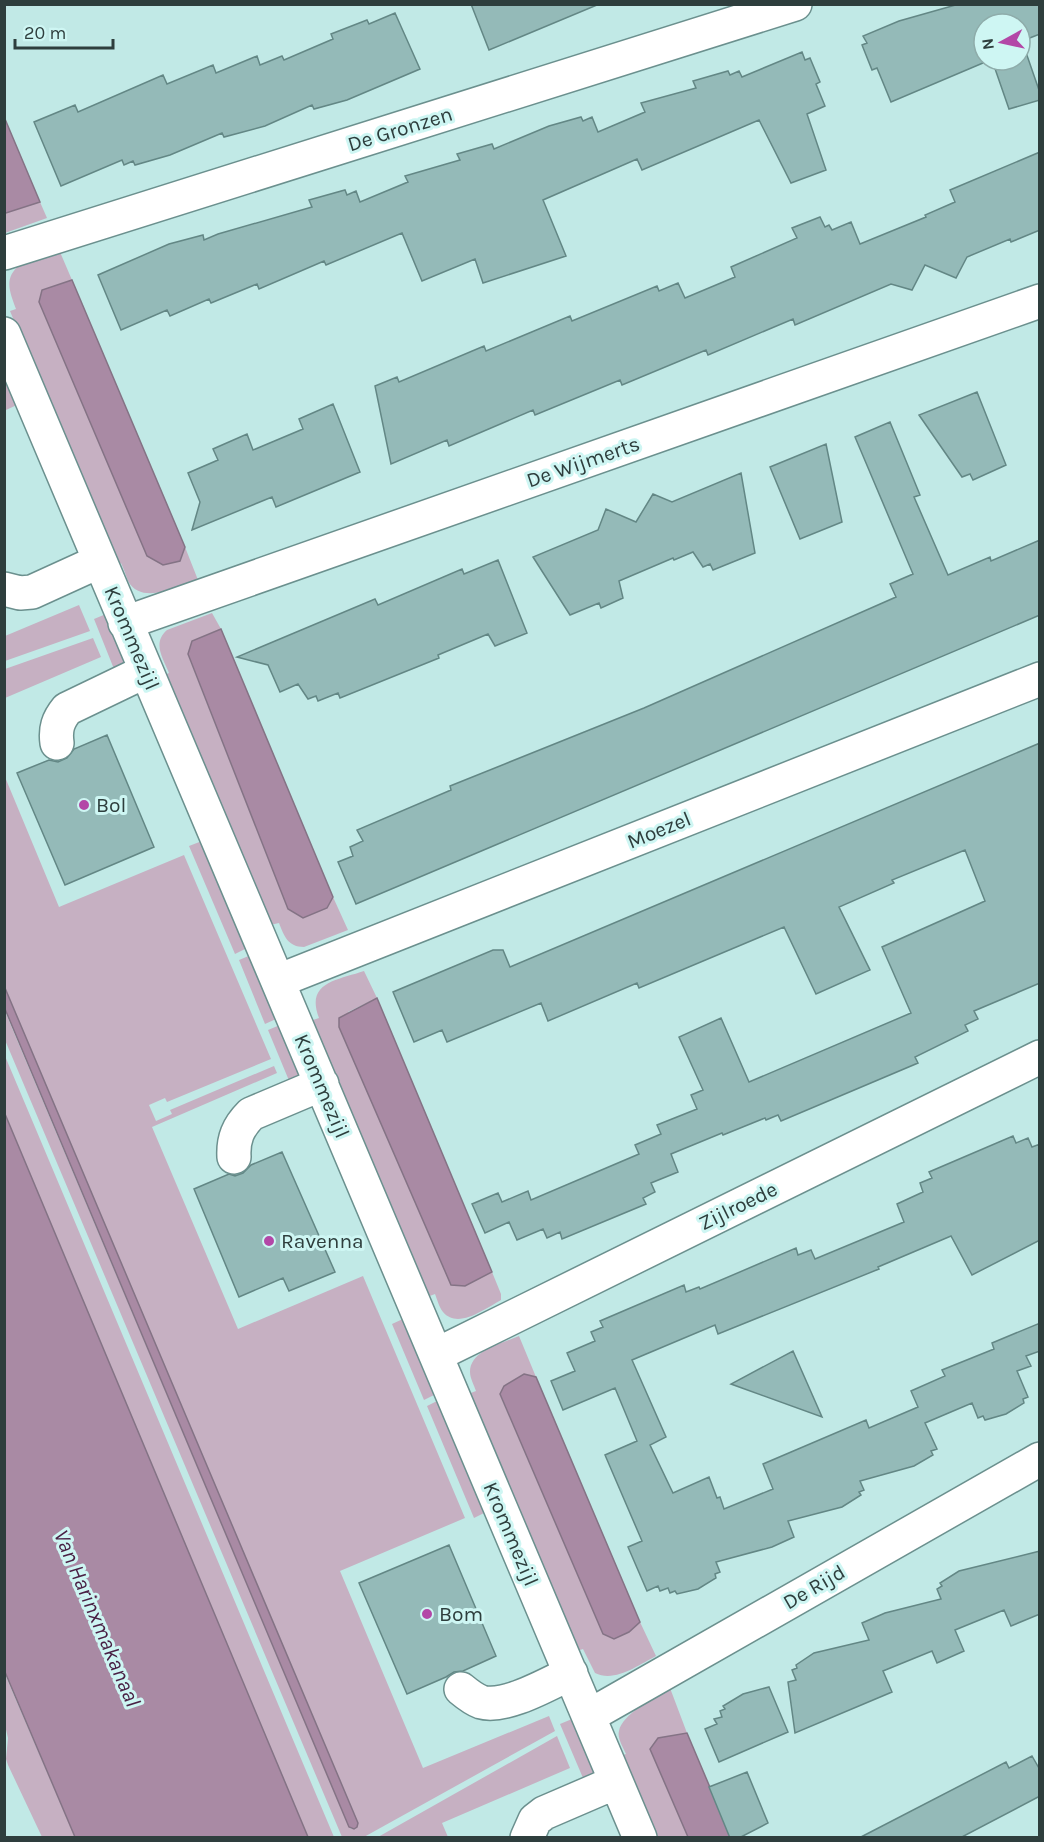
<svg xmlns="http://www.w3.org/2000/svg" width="1044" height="1842" viewBox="0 0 1044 1842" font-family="Karla,sans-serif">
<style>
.green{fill:#c6b0c2}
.water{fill:#a98aa4;stroke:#847385;stroke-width:1.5}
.building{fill:#94bab8;stroke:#638785;stroke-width:1.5}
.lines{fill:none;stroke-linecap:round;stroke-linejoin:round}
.minor-casing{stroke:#6b908e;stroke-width:36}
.minor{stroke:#fff;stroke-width:33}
.poi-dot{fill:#b347a7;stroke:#cef6f3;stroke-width:2}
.labels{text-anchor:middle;stroke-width:6;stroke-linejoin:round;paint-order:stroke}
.street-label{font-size:21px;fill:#2e3e3d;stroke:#cef6f3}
.poi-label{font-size:21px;fill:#2e3e3d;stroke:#cef6f3;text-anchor:start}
.water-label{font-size:22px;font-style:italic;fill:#492044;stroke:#cef6f3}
</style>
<rect width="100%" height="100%" fill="#c1e9e6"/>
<!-- green -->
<path class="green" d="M40,202L47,218L5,233L4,212Z
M60,252L72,280L42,290L39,302L147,555L180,561L185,547L198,580C178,586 142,606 128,581C126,576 124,569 121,563L115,566L10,311L16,309C10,292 3,278 20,265Z
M4,370L19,404L6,410L4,407Z
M79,605L90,631L5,661V636Z
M212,613L221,629L192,641L188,655L288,909L303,918L327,908L333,897L348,930L304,947C288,947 284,936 279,923L270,925L162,676L169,673C163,658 152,643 167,630Z
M106,614L127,663L114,669L94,619Z
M93,638L101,657L5,698V669Z
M5,777L59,907L184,855L271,1059L167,1102L165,1098L149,1105L156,1121L172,1114L170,1110L274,1066L277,1073L152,1127L238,1329L363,1276L465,1518L340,1571L423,1768L549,1716L555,1731L364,1837H342L5,1040L4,1009L349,1826L351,1829L357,1827L358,1823L5,988Z
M202,841L247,948L235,954L189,846Z
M251,955L276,1019L265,1024L239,960Z
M364,971L377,998L348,1012L465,1286L492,1272L501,1294V1300C486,1308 458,1330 443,1312C439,1307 437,1299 435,1294L427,1297L310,1021L319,1018C305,982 338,980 364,971Z
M280,1025L302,1078L290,1083L268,1030Z
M5,1056L334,1837H308L5,1114Z
M405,1318L436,1394L424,1400L392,1324Z
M519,1336L536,1377L524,1374L504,1386L500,1395L603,1634L629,1632L640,1622L656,1656C638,1665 615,1683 595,1673L583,1649L577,1651L468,1394L476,1391C474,1385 470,1378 470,1372C470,1350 503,1343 519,1336Z
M439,1400L486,1512L474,1518L427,1406Z
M4,1672L75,1837H42L8,1765L6,1759L8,1738L4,1721Z
M670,1688L687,1733L658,1738L650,1749L688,1837H655L620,1756L626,1754C623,1747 617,1738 619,1731C622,1714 656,1697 670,1688Z
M572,1719L595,1773L583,1778L560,1724Z
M557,1736L570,1768L442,1823L448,1837H378Z"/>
<!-- water -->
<path class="water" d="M5,119L40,202L6,213L4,212Z
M72,280L185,547L180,561L163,565L147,556L39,302L42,290Z
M221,629L333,897L327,908L303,918L288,909L188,654L192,641Z
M5,988L358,1823L357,1827L354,1829L349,1827L5,1009Z
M377,998L492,1272L465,1286L451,1285L339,1027V1018Z
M4,1114H5L308,1837H75L5,1672Z
M524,1374L536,1377L640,1622L629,1632L614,1639L603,1634L500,1394L504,1386Z
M687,1733L731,1837H688L650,1749L658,1738Z"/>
<!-- building -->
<path class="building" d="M471,4H597V5L489,50Z
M959,4H1040V34L1022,41L1040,93V100L1009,109L992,60H1020V24H984V60H990L891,102L877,68L872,70L862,45L867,43L863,36L899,21Z
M395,13L420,69L347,100L314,109L312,105L265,126L224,137L222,133L170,155L135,165L133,161L124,165L122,160L61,186L34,122L75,105L78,112L163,75L167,84L213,65L216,73L257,56L260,65L282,56L284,60L333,39L331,34L367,20L369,24Z
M802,52L805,60L810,58L820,82L816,84L825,106L807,114L826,170L791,183L759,120L642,170L637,159L543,200L566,256L483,283L475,259L422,281L402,233L326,265L324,261L259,289L257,284L211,303L209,299L170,316L167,310L121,330L98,275L169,244L203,235L204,240L218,234L312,207L309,200L345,190L347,195L356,191L360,202L408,182L405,176L460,160L457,154L492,144L494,149L549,126L581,117L583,121L592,117L598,132L645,112L641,103L696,88L693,81L728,71L730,75L739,71L742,77Z
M1040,152V230L1011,242L1010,239L967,257L956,278L925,265L912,290L891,284L795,325L793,319L708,355L706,350L622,385L620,380L535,415L533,410L449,446L447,440L391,464L375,386L397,377L399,382L484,346L486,351L570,316L572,321L657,286L659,291L678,283L685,298L735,277L731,267L797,238L792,228L820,217L825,227L829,225L832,230L851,222L860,244L926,217L925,215L955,202L950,190Z
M977,392L1006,465L973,480L970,474L962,477L919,415Z
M333,404L360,472L276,507L272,497L192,530L200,502L188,473L218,460L213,449L247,434L253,450L303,429L299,419Z
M890,422L920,495L914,497L948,575L990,557L991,561L1040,540V615L356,904L338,862L353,856L350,847L363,841L357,830L451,790L450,786L644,708L896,597L890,584L913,574L855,437Z
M826,444L842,522L800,539L770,467Z
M741,473L755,553L713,570L710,564L703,567L693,552L674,560L673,558L619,581L623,598L601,608L599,603L570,615L533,557L598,530L606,509L636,522L653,494L672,502Z
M498,560L527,633L495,646L488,634L438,655L439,658L340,698L338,693L318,701L316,696L308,699L298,684L280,692L268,665L237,657L375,599L378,605L462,569L464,574Z
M107,735L154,847L65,885L17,773L49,760L58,762L67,758L74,749Z
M1040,743V983L974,1011L978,1019L965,1025L968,1031L915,1057L918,1063L781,1121L778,1115L766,1120L765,1118L723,1135L722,1133L671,1154L678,1172L651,1183L655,1192L643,1198L646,1204L562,1239L560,1232L547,1238L543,1229L517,1240L509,1222L485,1233L472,1204L498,1193L502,1202L528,1191L531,1200L639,1154L635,1145L661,1134L657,1125L697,1109L691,1095L703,1090L679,1037L721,1018L749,1082L911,1013L882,947L985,901L965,850L892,880L894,883L839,907L870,970L816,994L784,927L639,988L637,983L548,1021L541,1003L447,1042L442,1030L414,1042L393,992L493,950H503L510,967Z
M1013,1136L1016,1143L1028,1138L1032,1147L1040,1144V1240L972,1275L951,1236L878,1267L879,1269L718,1334L715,1325L632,1360L666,1437L650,1445L673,1493L709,1477L717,1498L720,1497L724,1509L773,1489L763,1464L866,1420L869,1428L918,1407L911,1391L945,1376L942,1370L994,1349L992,1343L1040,1323V1351L1026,1356L1031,1366L1017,1371L1028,1397L1023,1399L1024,1403L1006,1414L985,1420L983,1416L978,1418L972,1403L925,1423L937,1449L931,1451L933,1455L914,1466L860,1481L864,1490L859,1492L861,1495L842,1507L788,1521L794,1537L772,1547L716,1562L720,1572L715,1574L716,1578L698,1589L677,1594L675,1591L670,1593L668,1588L660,1591L658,1586L647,1591L628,1547L642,1541L605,1455L637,1441L615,1388L563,1410L551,1381L575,1371L567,1353L595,1341L591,1332L603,1327L600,1321L684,1285L686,1292L699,1287L700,1289L796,1248L798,1255L811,1250L815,1259L904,1222L897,1204L923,1192L920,1183L932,1178L929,1172Z
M282,1152L335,1272L289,1291L283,1278L239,1297L194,1189L229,1174L235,1176L243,1173L251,1165Z
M793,1351L822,1417L731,1384Z
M449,1545L496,1656L463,1671L454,1672L446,1677L407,1694L359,1583Z
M1040,1551V1614L1011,1626L1004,1610L955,1630L964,1651L937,1663L932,1651L883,1671L892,1692L795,1733L788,1682L796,1680L792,1670L797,1668L796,1665L814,1653L869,1640L862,1623L885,1613L941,1599L937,1589L942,1586L940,1583L959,1571Z
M769,1687L788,1732L719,1762L705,1729L717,1724L714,1719L722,1717L720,1711L725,1709L723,1706L743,1694Z
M1032,1756L1040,1770V1796L960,1838H859L1006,1762L1009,1768Z
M747,1772L768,1823L739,1838H730L709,1787Z"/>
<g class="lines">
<!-- minor casing -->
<g class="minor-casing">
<path id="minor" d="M4,253L795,4
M4,334L640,1838
M4,589L20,593L32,592L100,561
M125,623L1040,301
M57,743C55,729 58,720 67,709L146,671
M278,981L1040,679
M234,1157C233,1139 238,1127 251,1114L322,1084
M436,1355L1040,1057
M461,1689C467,1694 473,1699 481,1702C505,1709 548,1684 571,1673
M589,1716L1040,1459
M527,1838L535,1820L544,1813L616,1782"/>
</g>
<!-- minor -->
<use href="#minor" class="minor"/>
</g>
<!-- markers -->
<g class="poi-dot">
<circle cx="84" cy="805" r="6"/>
<circle cx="269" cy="1241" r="6"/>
<circle cx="427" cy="1614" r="6"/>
</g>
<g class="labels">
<!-- street labels -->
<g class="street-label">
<text transform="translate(400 129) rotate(-17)" y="7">De Gronzen</text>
<text transform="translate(583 462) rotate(-19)" y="7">De Wijmerts</text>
<text transform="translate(132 638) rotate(67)" y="7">Krommezijl</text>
<text transform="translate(659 830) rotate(-22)" y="7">Moezel</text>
<text transform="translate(322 1086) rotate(67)" y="7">Krommezijl</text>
<text transform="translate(738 1206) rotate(-26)" y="7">Zijlroede</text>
<text transform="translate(511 1534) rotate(67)" y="7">Krommezijl</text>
<text transform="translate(814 1587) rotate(-30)" y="7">De Rijd</text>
</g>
<!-- poi labels -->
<g class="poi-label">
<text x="96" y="812">Bol</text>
<text x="281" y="1248">Ravenna</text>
<text x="439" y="1621">Bom</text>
</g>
<!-- water labels -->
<g class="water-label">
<text transform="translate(98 1618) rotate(67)" y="8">Van Harinxmakanaal</text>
</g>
</g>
<!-- border -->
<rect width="1044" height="1842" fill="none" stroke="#2e3e3d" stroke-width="12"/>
<!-- north arrow -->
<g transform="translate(1002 42) rotate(262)"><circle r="28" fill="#cef6f3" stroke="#8eacaa" stroke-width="1.5"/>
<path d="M0-4.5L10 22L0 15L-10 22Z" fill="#b347a7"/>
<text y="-9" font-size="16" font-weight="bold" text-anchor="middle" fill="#2e3e3d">N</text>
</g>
<!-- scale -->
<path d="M15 39v9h98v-9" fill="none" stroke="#2e3e3d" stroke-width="3"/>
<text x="24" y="39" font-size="18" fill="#2e3e3d" stroke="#cef6f3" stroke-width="4.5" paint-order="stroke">20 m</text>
</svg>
